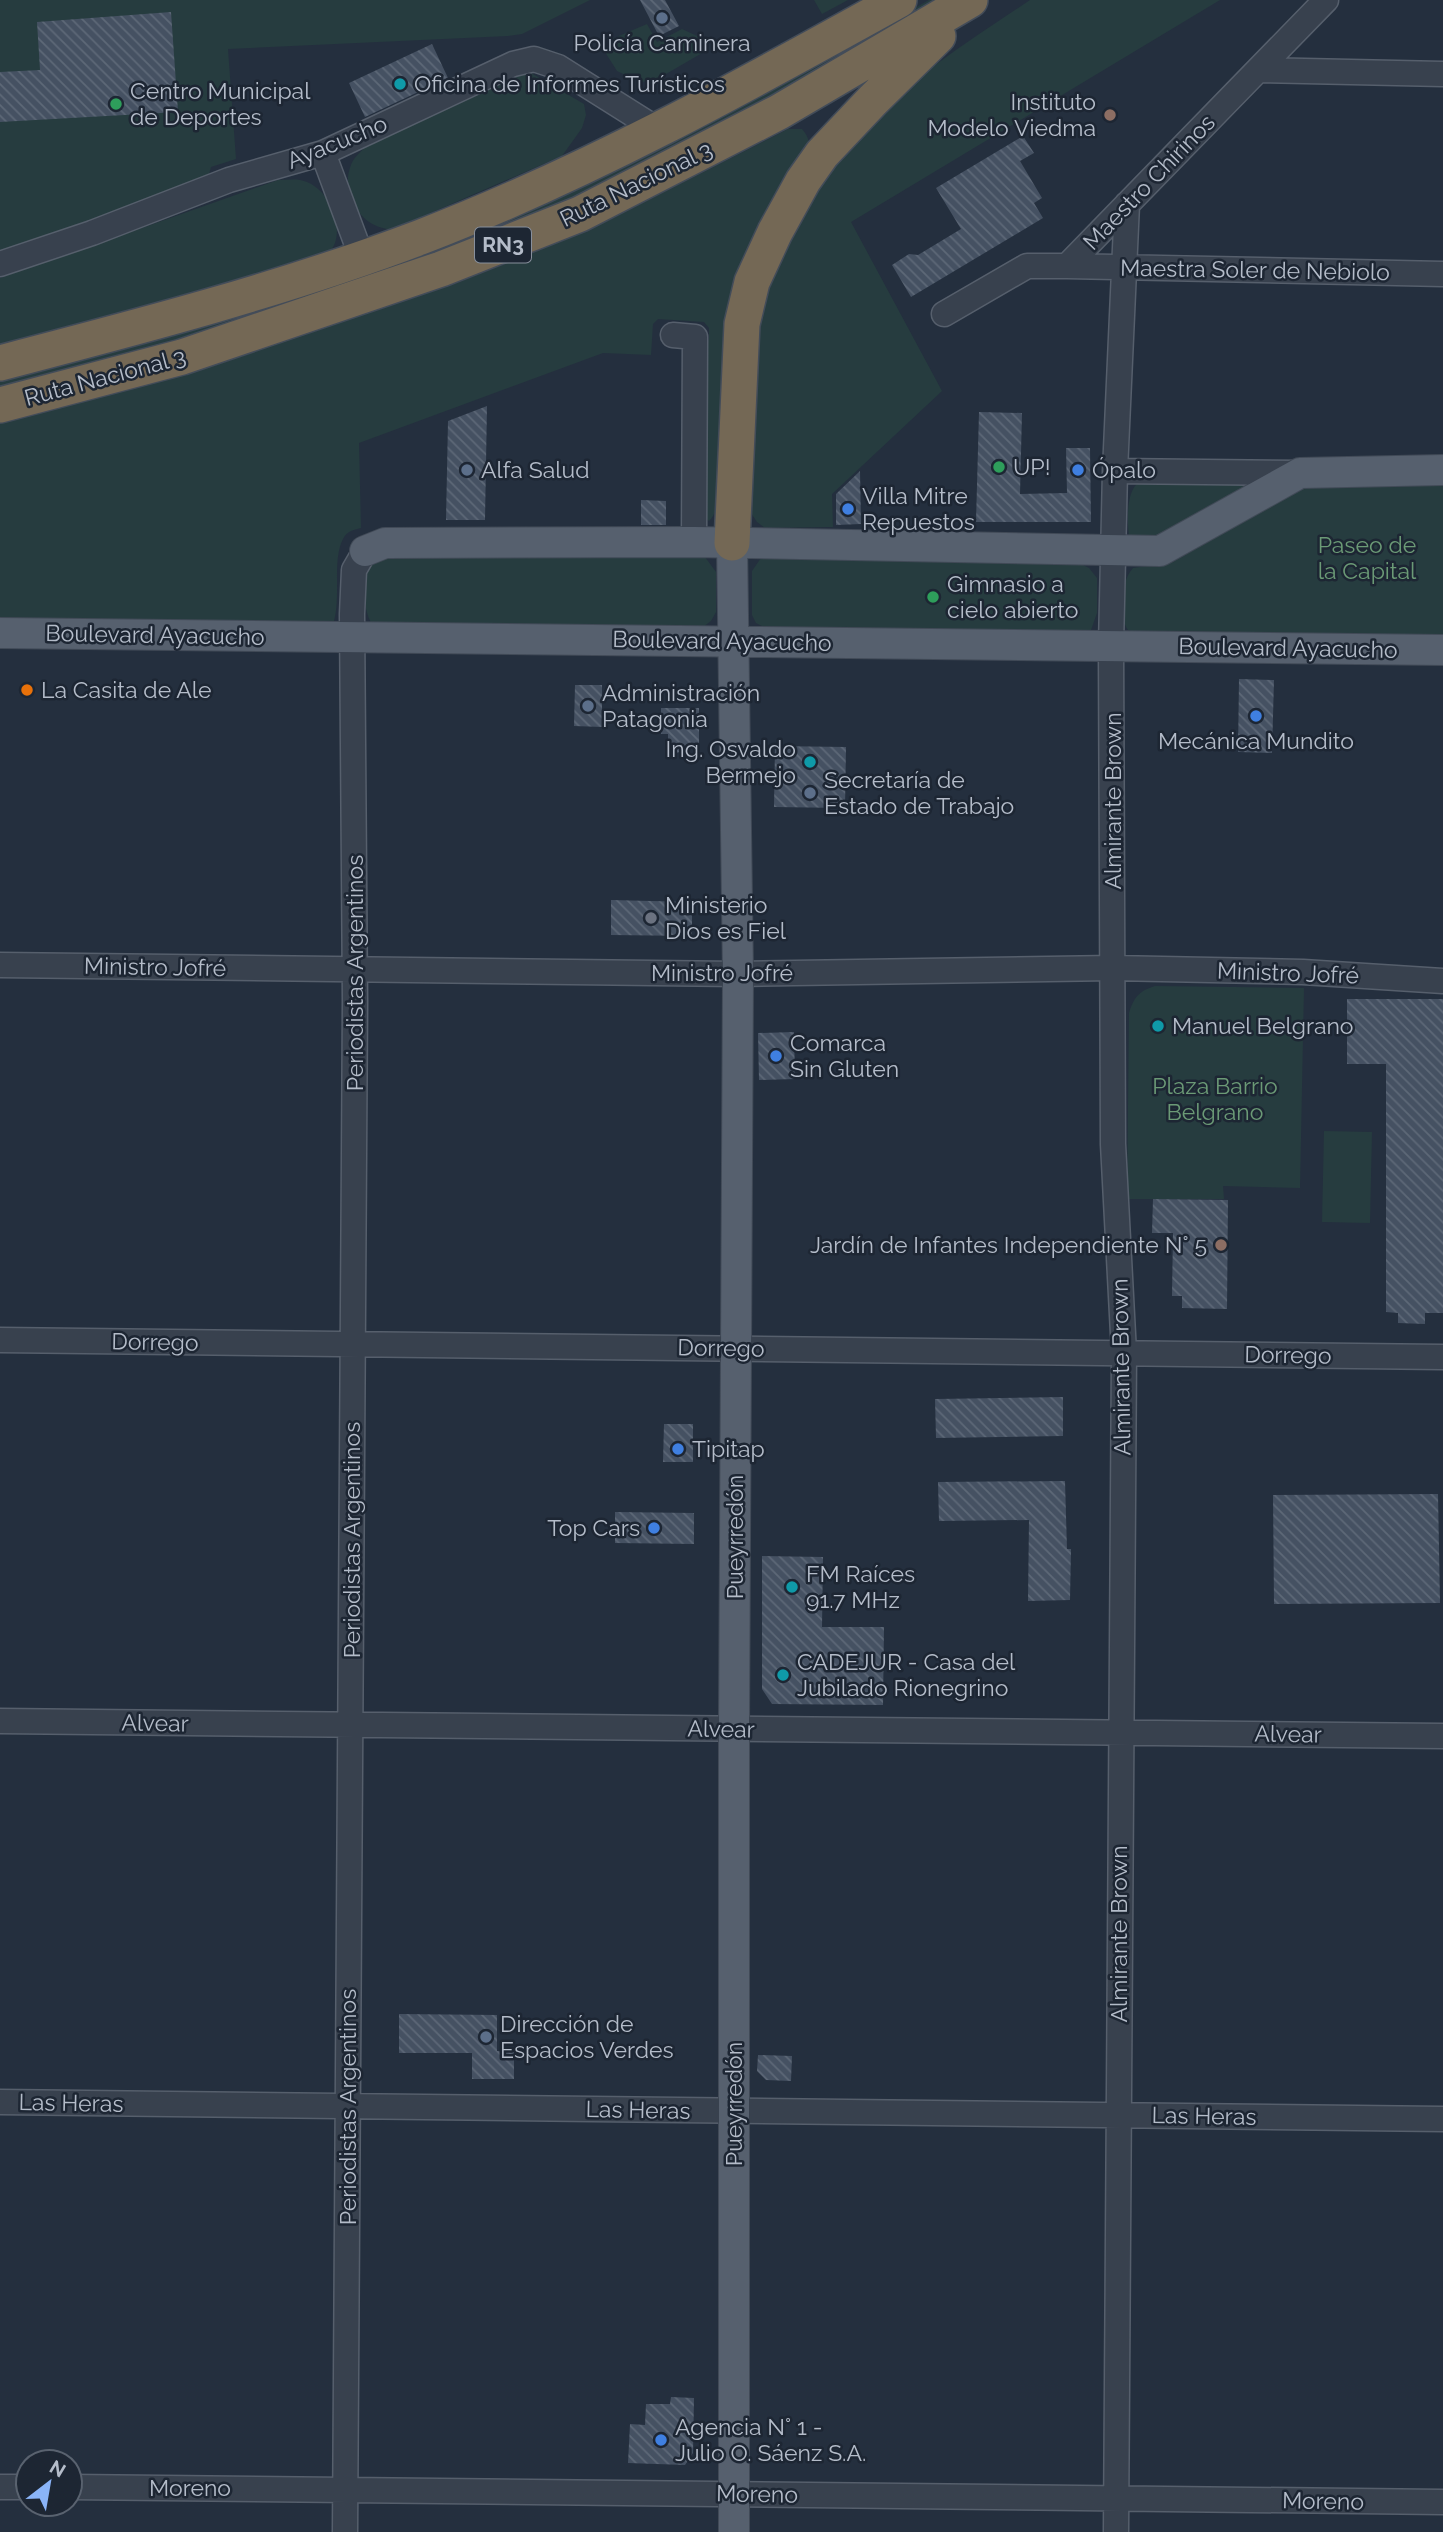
<svg xmlns="http://www.w3.org/2000/svg" width="1443" height="2532" viewBox="0 0 1443 2532" font-family="Raleway,sans-serif">
<style>
.green{fill:#263c3f}
.building{fill:url(#building-back-hatch)}
.lines{fill:none;stroke-linecap:round;stroke-linejoin:round}
.minor-casing{stroke:#565f6c;stroke-width:27}
.major-casing{stroke:#414a57;stroke-width:32}
.highway-casing{stroke:#434c59;stroke-width:38}
.minor{stroke:#38414e;stroke-width:24}
.major{stroke:#56606e;stroke-width:30}
.highway{stroke:#746855;stroke-width:35}
.service-dot{fill:#5c6f8a;stroke:#1d2633;stroke-width:2.5}
.culture-dot{fill:#0f9aa8;stroke:#1d2633;stroke-width:2.5}
.leisure-dot{fill:#2e9e5b;stroke:#1d2633;stroke-width:2.5}
.education-dot{fill:#8d6e63;stroke:#1d2633;stroke-width:2.5}
.shop-dot{fill:#3f7fe0;stroke:#1d2633;stroke-width:2.5}
.food-dot{fill:#e8710a;stroke:#1d2633;stroke-width:2.5}
.worship-dot{fill:#6b7280;stroke:#1d2633;stroke-width:2.5}
.labels{text-anchor:middle;stroke-width:5;stroke-linejoin:round;paint-order:stroke}
.shield{fill:#1d2633;stroke:#878f9c;stroke-width:2}
.shield-label{font-size:21px;font-weight:bold;fill:#b4bcc9}
.poi-label{font-size:23px;fill:#b4bcc9;stroke:#1d2633;text-anchor:start}
.street-label{font-size:23px;fill:#b4bcc9;stroke:#1d2633}
.park-label{font-size:23px;fill:#6b9a76;stroke:#1d2633}
</style>
<defs>
<pattern id="building-back-hatch" width="6" height="6" patternUnits="userSpaceOnUse" patternTransform="scale(1.75)"><rect width="6" height="6" fill="#455162"/><path d="M-1 5l2 2M0 0l6 6M5-1l2 2" fill="none" stroke="#5d6877"/></pattern>
</defs>
<rect width="100%" height="100%" fill="#242f3e"/>
<!-- green -->
<path class="green" d="M0,0H590L522,34L508,36L228,49L236,159L211,167L208,178L0,255Z
M814,0H848L822,14Z
M929,0H939L767,99L570,200L435,256L173,344L0,393V380L170,337L294,298L568,193L630,164L763,94Z
M1030,0H1220L851,222L942,391L832,494L833,527L765,528L757,522L751,513C752,468 754,424 755,380C756,361 753,339 758,321C783,217 853,127 938,63C968,41 999,21 1030,0Z
M647,24L657,42L682,29L706,40L709,49L654,81L640,82L617,71L600,44Z
M516,72L531,73L584,104L586,115L582,128L562,156L394,229C363,231 339,194 351,165C353,158 361,152 365,147Z
M788,129H802C817,147 805,155 794,171L718,477C717,491 720,511 709,521L704,517V351L709,338V328L704,322L658,319L653,324L651,355L603,353L359,443L361,528C353,530 347,531 343,539C332,560 341,596 334,621L323,626L0,625V415L187,373L457,283L591,229Z
M278,180C285,180 293,179 300,180C325,184 343,219 335,243C333,248 329,253 326,257L0,350V278Z
M1139,482L1248,485L1162,537L1129,536C1127,521 1126,491 1139,482Z
M1311,483H1443V636L1136,633L1128,630C1117,615 1121,581 1133,568L1173,562Z
M385,554L696,555L705,557L716,572V612L711,621L703,627L372,624C364,613 361,581 367,568C370,562 379,558 385,554Z
M771,556L1083,565L1089,568L1097,578V613L1091,630L1082,634L768,629L756,623L752,615V571L761,558Z
M1155,986L1304,988L1300,1188L1223,1186L1224,1199H1127L1129,1013C1134,997 1139,991 1155,986Z
M1324,1131L1372,1132L1370,1223L1322,1222Z"/>
<!-- building -->
<path class="building" d="M640,0H665L679,26L659,36Z
M171,12L178,112L0,122V72L40,70L37,22Z
M432,44L448,78L365,117L349,83Z
M1023,136L1034,153L1020,161L1042,198L1034,203L1043,218L911,297L892,265L909,254L918,255L961,229L936,188Z
M487,406L485,520H446L448,421Z
M979,412L1022,413L1020,494L1067,493L1066,448H1090L1091,522H976Z
M860,471L861,524L836,525V494Z
M641,500L666,501V525H641Z
M1239,679L1274,680L1272,753L1238,752Z
M575,685H602V727L574,726Z
M661,708H699V745L668,756V734H661Z
M775,746L846,747L845,808L774,807Z
M611,900L692,902V936L611,935Z
M1347,999H1443V1313H1425V1324L1398,1323V1313L1386,1312V1064H1347Z
M794,1032L795,1079L759,1080L758,1033Z
M1153,1199L1228,1200L1227,1309L1182,1308V1296H1172L1173,1233H1152Z
M1063,1397V1436L936,1438L935,1399Z
M664,1424H693V1462H663Z
M1065,1481L1067,1549H1071L1070,1600L1028,1601L1029,1520L939,1521L938,1482Z
M1438,1494L1440,1603L1274,1604L1273,1495Z
M615,1512L694,1513V1544L615,1543Z
M762,1556L823,1557L822,1627H884L883,1705L772,1704L762,1689Z
M399,2014L497,2015V2051L514,2052V2079H472V2053H399Z
M758,2055L792,2056L791,2081L766,2080L757,2071Z
M671,2397L694,2398L693,2453L685,2465L628,2463L630,2424L645,2425L646,2404H670Z"/>
<g class="lines">
<!-- minor casing -->
<g class="minor-casing">
<path id="minor" d="M1258,70L1443,74
M323,153L362,258
M0,264L92,233L229,180L323,153L513,64L534,59L558,67L658,130
M1067,266L1443,274
M944,314L1027,266H1067L1326,0
M673,335L695,337L694,542
M1115,471L1300,473
M0,965L738,974L1113,968L1303,972L1443,981
M0,1340L1443,1357
M0,1721L1443,1736
M0,2102L1443,2119
M0,2487H28
M70,2487L1443,2502
M345,2532L355,1001L352,614L354,570L365,551
M1116,2532L1124,1353L1113,1144L1111,645L1115,471L1127,204"/>
</g>
<!-- major casing -->
<g class="major-casing">
<path id="major" d="M732,543L738,974L734,1730V2532
M365,551L385,543L694,542L1160,551L1300,473L1443,470
M0,633L1443,650"/>
</g>
<!-- highway casing -->
<g class="highway-casing">
<path id="highway" d="M0,363C142,326 284,289 421,237C587,173 744,86 899,0
M0,405L182,357L441,269L580,214L779,112L970,0
M732,543L742,324L752,282L775,232L803,181L822,154L873,100L938,36"/>
</g>
<!-- minor -->
<use href="#minor" class="minor"/>
<!-- major -->
<use href="#major" class="major"/>
<!-- highway -->
<use href="#highway" class="highway"/>
</g>
<!-- markers -->
<g class="service-dot">
<circle cx="662" cy="18" r="7"/>
<circle cx="467" cy="470" r="7"/>
<circle cx="588" cy="706" r="7"/>
<circle cx="810" cy="793" r="7"/>
<circle cx="486" cy="2037" r="7"/>
</g>
<g class="culture-dot">
<circle cx="400" cy="84" r="7"/>
<circle cx="810" cy="762" r="7"/>
<circle cx="1158" cy="1026" r="7"/>
<circle cx="792" cy="1587" r="7"/>
<circle cx="783" cy="1675" r="7"/>
</g>
<g class="leisure-dot">
<circle cx="116" cy="104" r="7"/>
<circle cx="999" cy="467" r="7"/>
<circle cx="933" cy="597" r="7"/>
</g>
<g class="education-dot">
<circle cx="1110" cy="115" r="7"/>
<circle cx="1221" cy="1245" r="7"/>
</g>
<g class="shop-dot">
<circle cx="1078" cy="470" r="7"/>
<circle cx="848" cy="509" r="7"/>
<circle cx="1256" cy="716" r="7"/>
<circle cx="776" cy="1056" r="7"/>
<circle cx="678" cy="1449" r="7"/>
<circle cx="654" cy="1528" r="7"/>
<circle cx="661" cy="2440" r="7"/>
</g>
<circle class="food-dot" cx="27" cy="690" r="7"/>
<circle class="worship-dot" cx="651" cy="918" r="7"/>
<g class="labels">
<!-- shield labels -->
<rect class="shield" x="475" y="227.5" width="56" height="35" rx="5"/>
<g class="shield-label">
<text x="503" y="252">RN3</text>
</g>
<!-- poi labels -->
<g class="poi-label">
<text x="662" y="51" text-anchor="middle">Policía Caminera</text>
<text x="414" y="92">Oficina de Informes Turísticos</text>
<text x="130" y="99">Centro Municipal<tspan x="130" dy="26">de Deportes</tspan></text>
<text x="1096" y="110" text-anchor="end">Instituto<tspan x="1096" dy="26">Modelo Viedma</tspan></text>
<text x="1013" y="475">UP!</text>
<text x="481" y="478">Alfa Salud</text>
<text x="1092" y="478">Ópalo</text>
<text x="862" y="504">Villa Mitre<tspan x="862" dy="26">Repuestos</tspan></text>
<text x="947" y="592">Gimnasio a<tspan x="947" dy="26">cielo abierto</tspan></text>
<text x="41" y="698">La Casita de Ale</text>
<text x="602" y="701">Administración<tspan x="602" dy="26">Patagonia</tspan></text>
<text x="1256" y="749" text-anchor="middle">Mecánica Mundito</text>
<text x="796" y="757" text-anchor="end">Ing. Osvaldo<tspan x="796" dy="26">Bermejo</tspan></text>
<text x="824" y="788">Secretaría de<tspan x="824" dy="26">Estado de Trabajo</tspan></text>
<text x="665" y="913">Ministerio<tspan x="665" dy="26">Dios es Fiel</tspan></text>
<text x="1172" y="1034">Manuel Belgrano</text>
<text x="790" y="1051">Comarca<tspan x="790" dy="26">Sin Gluten</tspan></text>
<text x="1207" y="1253" text-anchor="end">Jardín de Infantes Independiente N° 5</text>
<text x="692" y="1457">Tipitap</text>
<text x="640" y="1536" text-anchor="end">Top Cars</text>
<text x="806" y="1582">FM Raíces<tspan x="806" dy="26">91.7 MHz</tspan></text>
<text x="797" y="1670">CADEJUR - Casa del<tspan x="797" dy="26">Jubilado Rionegrino</tspan></text>
<text x="500" y="2032">Dirección de<tspan x="500" dy="26">Espacios Verdes</tspan></text>
<text x="675" y="2435">Agencia N° 1 -<tspan x="675" dy="26">Julio O. Sáenz S.A.</tspan></text>
</g>
<!-- street labels -->
<g class="street-label">
<text transform="translate(337 142) rotate(-22)" y="8">Ayacucho</text>
<text transform="translate(1149 182) rotate(-46)" y="8">Maestro Chirinos</text>
<text transform="translate(636 184) rotate(-26)" y="8">Ruta Nacional 3</text>
<text transform="translate(1255 270) rotate(1)" y="8">Maestra Soler de Nebiolo</text>
<text transform="translate(105 377) rotate(-15)" y="8">Ruta Nacional 3</text>
<text transform="translate(155 635) rotate(1)" y="8">Boulevard Ayacucho</text>
<text transform="translate(722 641) rotate(1)" y="8">Boulevard Ayacucho</text>
<text transform="translate(1288 648) rotate(1)" y="8">Boulevard Ayacucho</text>
<text transform="translate(1113 801) rotate(-90)" y="8">Almirante Brown</text>
<text transform="translate(155 967) rotate(1)" y="8">Ministro Jofré</text>
<text transform="translate(355 973) rotate(-90)" y="8">Periodistas Argentinos</text>
<text x="722" y="981">Ministro Jofré</text>
<text transform="translate(1288 973) rotate(2)" y="8">Ministro Jofré</text>
<text transform="translate(155 1342) rotate(1)" y="8">Dorrego</text>
<text transform="translate(721 1348) rotate(1)" y="8">Dorrego</text>
<text transform="translate(1288 1355) rotate(1)" y="8">Dorrego</text>
<text transform="translate(1121 1367) rotate(-91)" y="8">Almirante Brown</text>
<text transform="translate(735 1537) rotate(-90)" y="8">Pueyrredón</text>
<text transform="translate(352 1540) rotate(-90)" y="8">Periodistas Argentinos</text>
<text transform="translate(155 1723) rotate(1)" y="8">Alvear</text>
<text transform="translate(721 1729) rotate(1)" y="8">Alvear</text>
<text transform="translate(1288 1734) rotate(1)" y="8">Alvear</text>
<text transform="translate(1119 1934) rotate(-90)" y="8">Almirante Brown</text>
<text transform="translate(71 2103) rotate(1)" y="8">Las Heras</text>
<text transform="translate(734 2104) rotate(-90)" y="8">Pueyrredón</text>
<text transform="translate(348 2107) rotate(-90)" y="8">Periodistas Argentinos</text>
<text transform="translate(638 2110) rotate(1)" y="8">Las Heras</text>
<text transform="translate(1204 2116) rotate(1)" y="8">Las Heras</text>
<text x="190" y="2496">Moreno</text>
<text transform="translate(757 2494) rotate(1)" y="8">Moreno</text>
<text transform="translate(1323 2501) rotate(1)" y="8">Moreno</text>
</g>
<!-- park labels -->
<g class="park-label">
<text x="1367" y="553">Paseo de<tspan x="1367" dy="26">la Capital</tspan></text>
<text x="1215" y="1094">Plaza Barrio<tspan x="1215" dy="26">Belgrano</tspan></text>
</g>
</g>
<!-- north arrow -->
<g transform="translate(49 2483) rotate(31)"><circle r="33" fill="#1d2633" stroke="#59626f" stroke-width="2"/>
<path d="M0-5L12 26L0 18L-12 26Z" fill="#8ab4f8"/>
<text y="-10" font-size="19" font-weight="bold" text-anchor="middle" fill="#b4bcc9">N</text>
</g>
</svg>
